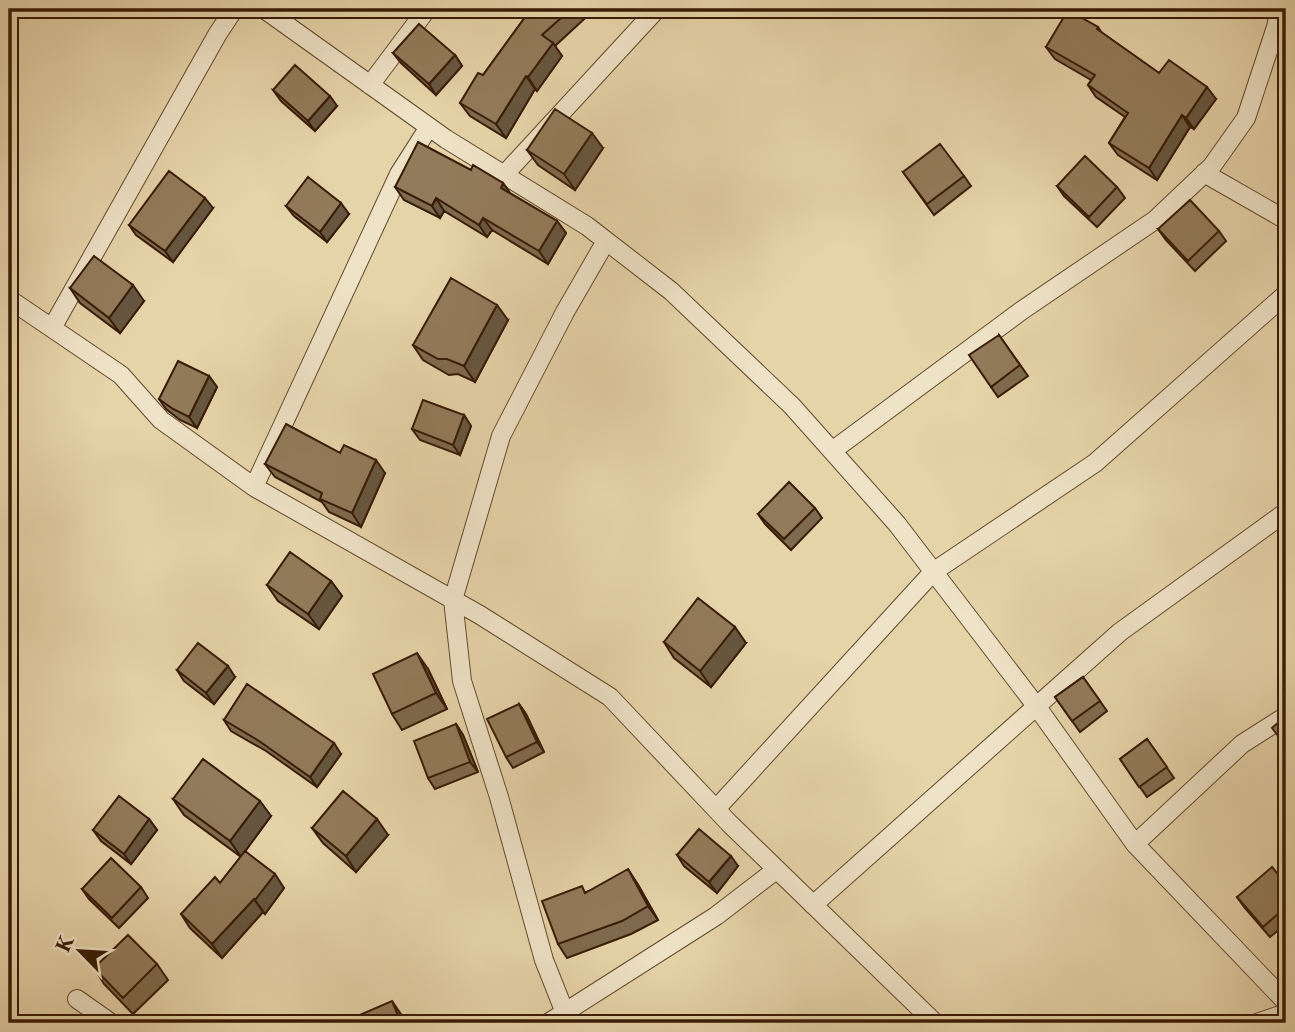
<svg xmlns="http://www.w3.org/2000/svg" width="1295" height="1032" viewBox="0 0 1295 1032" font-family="'Libre Caslon Text',serif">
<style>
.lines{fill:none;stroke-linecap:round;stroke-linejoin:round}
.minor-casing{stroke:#64492d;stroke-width:20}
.minor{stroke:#efe3c7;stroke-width:18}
.wall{fill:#7e6a4d;stroke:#381b04;stroke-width:2}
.shaded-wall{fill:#66563f;stroke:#381b04;stroke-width:2}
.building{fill:#927b5a;stroke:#381b04;stroke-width:2}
</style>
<rect width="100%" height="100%" fill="#e6d4a9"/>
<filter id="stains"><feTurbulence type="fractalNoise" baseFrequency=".00286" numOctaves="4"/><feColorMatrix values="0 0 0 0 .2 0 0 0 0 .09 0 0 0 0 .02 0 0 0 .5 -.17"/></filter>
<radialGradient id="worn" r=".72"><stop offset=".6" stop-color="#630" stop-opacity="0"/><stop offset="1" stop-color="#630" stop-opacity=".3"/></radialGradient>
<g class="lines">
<!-- minor casing -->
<g class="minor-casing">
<path id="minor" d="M264,9L446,139L587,226L671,291L792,406L897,524L1037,707L1135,844L1286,1002
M370,85L427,9
M1204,173L1286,220
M504,175L657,9
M9,299L121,375L161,420L254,487L480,615L610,697L729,823L935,1023
M52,328L217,35L234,9
M832,451L1021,311L1155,220L1212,166L1246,118L1277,24L1278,9
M254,487L399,174L429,127
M716,809L933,572L1095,463L1286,294
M1135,844L1242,744L1286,716
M813,905L1120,632L1286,512
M77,999L111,1023
M548,1023L716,916L776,870
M569,1023L544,960L499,797L462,681L453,600L501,436L565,312L606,241
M1257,1023L1286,1013"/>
</g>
<!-- minor -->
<use href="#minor" class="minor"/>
</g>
<!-- wall -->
<path class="wall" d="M531,9H595L555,46L562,56L537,91L535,89L506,138L470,116L460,103L483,75Z
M1130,9H1151L1149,15Z
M1098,27L1102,33L1159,73L1216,99L1194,129L1190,127L1157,180L1118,155L1109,143L1125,117L1096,97L1088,85L1091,80L1055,59L1046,47Z
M393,53L455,55L462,66L436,95L401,63Z
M273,90L337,106L315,131L281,101Z
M603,148L575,190L538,165L527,150Z
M471,170L503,183L510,193L557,221L566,233L548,264L492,230L487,237L444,211L440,218L404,200L395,187Z
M903,172L964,176L971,186L934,215Z
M1057,186L1117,187L1125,198L1097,227L1064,196Z
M286,206L349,214L327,242L294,216Z
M213,208L173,262L136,235L129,225Z
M1158,229L1219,231L1226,241L1195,271L1166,240Z
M70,288L144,301L120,333L80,303Z
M508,320L475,382L458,374L449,375L423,360L413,345Z
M999,335L1028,376L998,397L991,387Z
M209,376L217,387L197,428L180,420L166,409L159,399Z
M464,415L471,426L460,455L420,440L412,429Z
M340,453L385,473L361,527L329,512L322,502L275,477L265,464Z
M815,508L822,518L791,550L765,524L758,514Z
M331,581L342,596L319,629L278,601L267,585Z
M664,642L746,643L711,687L674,658Z
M428,669L447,709L402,730L392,714Z
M177,670L235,677L214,704L184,681Z
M1083,677L1107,711L1080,732L1055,697Z
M519,704L526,714L544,752L513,768L506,757Z
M224,720L341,754L317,787L266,751L231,731Z
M456,724L463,735L478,772L435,789L428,778Z
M1147,739L1174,778L1147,797L1120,759Z
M173,799L271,816L245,851L284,888L265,914L263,912L222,958L190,928L181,914L220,883L241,857L184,815Z
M149,819L157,830L131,864L101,841L93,830Z
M312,828L388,835L356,872L323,843Z
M677,855L738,866L717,893L684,866Z
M637,883L658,920L631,934L567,958L558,944L586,892Z
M1286,884V924L1270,937L1244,907L1237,897Z
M141,887L148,898L119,928L89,899L82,889Z
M157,964L168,980L133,1014L104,984L94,968Z"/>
<!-- shaded-wall -->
<path class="shaded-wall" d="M1144,9H1151L1149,15Z
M553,43L562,56L537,91L528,77Z
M455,55L462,66L436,95L429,84Z
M526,76L535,89L506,138L496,124Z
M1207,87L1216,99L1194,129L1186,118Z
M330,96L337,106L315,131L308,121Z
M1182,115L1190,127L1157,180L1149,168Z
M592,133L603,148L575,190L564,174Z
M503,183L512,196L501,188Z
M205,198L213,208L173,262L165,251Z
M436,198L444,211L440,218L432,206Z
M341,203L349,214L327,242L320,232Z
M483,218L492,230L487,237L479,225Z
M557,221L566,233L548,264L539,251Z
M133,285L144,301L120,333L109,318Z
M497,305L508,320L475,382L464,366Z
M209,376L217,387L197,428L189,417Z
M464,415L471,426L460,455L453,445Z
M376,460L385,473L361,527L352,513Z
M331,581L342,596L319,629L308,614Z
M735,627L746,643L711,687L700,671Z
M417,653L428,669L447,709L436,693Z
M228,666L235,677L214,704L206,693Z
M519,704L526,714L544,752L537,742Z
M456,724L463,735L478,772L470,762Z
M334,743L341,754L317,787L310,777Z
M260,801L271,816L241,857L230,841Z
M149,819L157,830L131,864L124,854Z
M377,819L388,835L356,872L346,856Z
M731,856L738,866L717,893L709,882Z
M628,869L637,883L658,920L648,906Z
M275,874L284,888L265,914L255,900Z
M254,899L263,912L222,958L212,944Z
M392,1001L403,1017L406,1023H401Z"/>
<!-- building -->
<path class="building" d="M531,9H571L542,35L553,43L528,77L526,76L496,124L460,103L478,73L483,75Z
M1068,10L1098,27L1097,29L1159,73L1169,60L1207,87L1186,118L1182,115L1149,168L1109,143L1128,113L1088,85L1095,75L1046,47Z
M419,24L455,55L429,84L393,53Z
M295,65L330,96L308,121L273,90Z
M555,109L592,133L564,174L527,150Z
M418,142L471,170L473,165L503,183L501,188L557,221L539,251L483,218L479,225L436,198L432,206L395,187Z
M940,144L964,176L927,204L903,172Z
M1085,156L1117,187L1089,217L1057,186Z
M169,171L205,198L165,251L129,225Z
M308,177L341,203L320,232L286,206Z
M1190,200L1219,231L1188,261L1158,229Z
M94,256L133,285L109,318L70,288Z
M451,278L497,305L464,366L447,359H438L413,345Z
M999,335L1020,365L991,387L969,355Z
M178,361L209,376L189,417L173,409L159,399Z
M423,400L464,415L453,445L412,429Z
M1286,400V410L1281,407Z
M286,424L340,453L344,445L376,460L352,513L320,499L322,493L265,464Z
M789,482L815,508L784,539L758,514Z
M290,552L331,581L308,614L267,585Z
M698,598L735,627L700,671L664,642Z
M198,643L228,666L206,693L177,670Z
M417,653L436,693L392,714L373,674Z
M1083,677L1100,701L1072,721L1055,697Z
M247,684L334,743L310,777L259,741L224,720Z
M519,704L537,742L506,757L487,719Z
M1286,716V746L1272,728Z
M456,724L470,762L428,778L414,741Z
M1147,739L1167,767L1139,787L1120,759Z
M203,759L260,801L230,841L173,799Z
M343,791L377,819L346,856L312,828Z
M119,796L149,819L124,854L93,830Z
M699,829L731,856L709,882L677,855Z
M245,851L275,874L255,900L254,899L212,944L181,914L215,877L220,883Z
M111,858L141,887L112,918L82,889Z
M1272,867L1286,884V907L1263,927L1237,897Z
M628,869L648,906L622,921L558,944L542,901L582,886L585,893Z
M128,935L157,964L123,998L94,968Z
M392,1001L401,1023H358L355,1017Z
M210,1018L214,1023H203Z"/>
<!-- margin -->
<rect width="1295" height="1032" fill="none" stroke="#e6d4a9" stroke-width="35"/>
<rect x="10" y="10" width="1274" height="1011" fill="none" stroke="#381b04" stroke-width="3.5"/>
<rect x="18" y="18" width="1260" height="997" fill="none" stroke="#381b04" stroke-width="2"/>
<!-- north arrow -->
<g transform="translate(80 951) rotate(295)" stroke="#efe3c7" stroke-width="5" paint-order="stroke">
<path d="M0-5L12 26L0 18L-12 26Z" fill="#381b04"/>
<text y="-10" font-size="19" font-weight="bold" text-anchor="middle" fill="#381b04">K</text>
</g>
<rect width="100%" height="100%" filter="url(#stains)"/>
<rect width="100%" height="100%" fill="url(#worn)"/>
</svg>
